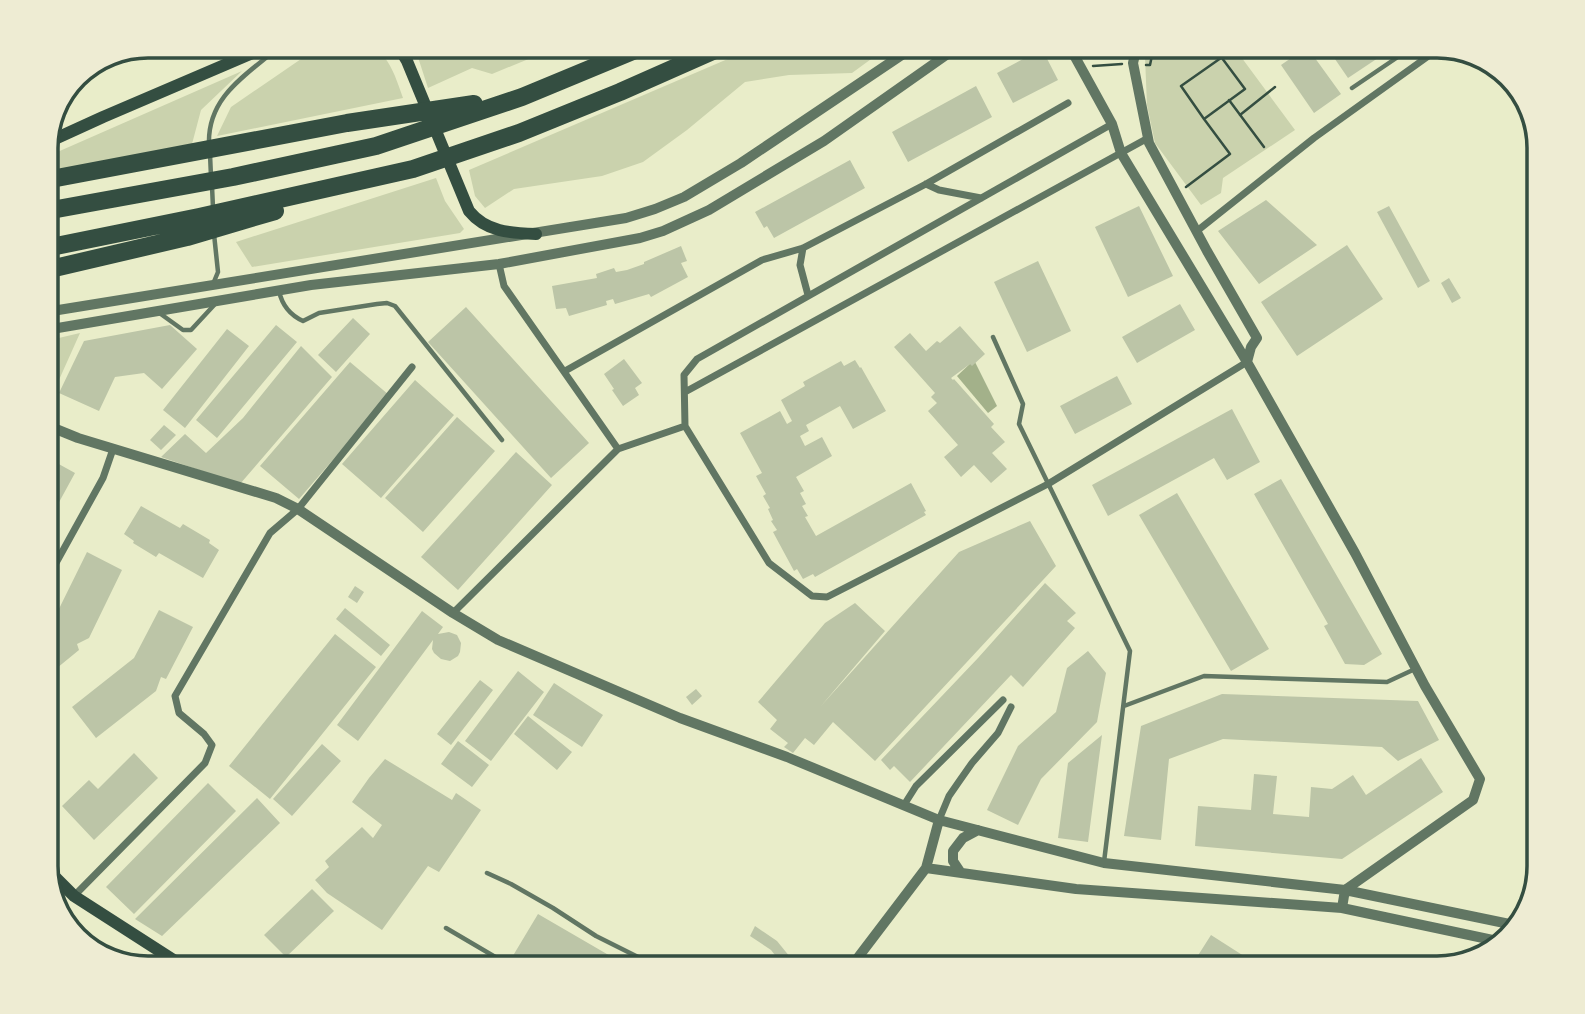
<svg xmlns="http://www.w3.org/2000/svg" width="1585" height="1014" viewBox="0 0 1585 1014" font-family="'DM Sans',sans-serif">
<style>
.green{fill:#cad2ad}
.water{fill:#a3b18a}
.building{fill:#bcc5a7}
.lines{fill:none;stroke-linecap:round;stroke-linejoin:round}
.path{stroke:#344e41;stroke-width:2.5}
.service{stroke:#617663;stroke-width:4.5}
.minor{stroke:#617663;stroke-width:7}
.tertiary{stroke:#617663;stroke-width:10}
.secondary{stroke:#344e41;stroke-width:12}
.motorway{stroke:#344e41;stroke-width:18}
.rail{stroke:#7c8e77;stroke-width:4.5}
.rim{fill:none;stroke:#344e41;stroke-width:3.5}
</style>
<rect width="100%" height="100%" fill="#e9edc9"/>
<!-- green -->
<path class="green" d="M320,46C376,45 384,40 403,98L217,136L231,107Z
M413,46H560L492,74L472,68L428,88L415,48Z
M758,46H889L852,73L789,75L745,82L687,130L643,162L602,176L514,189L485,208L475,196L469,170Z
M1148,46H1233L1295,130L1223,178L1221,193L1201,205L1155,143L1147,105L1145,57Z
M242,71L201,110L192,144L46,172V157Z
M436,178L445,201L464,229L460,233L252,267L236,242Z
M80,333L54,391L46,388V341Z"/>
<!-- water -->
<path class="water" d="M974,360L997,406L988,413L957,376Z"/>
<!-- building -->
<path class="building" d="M1326,46H1396L1348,78Z
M1307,47L1341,94L1314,113L1281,65Z
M1042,49L1058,80L1013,103L997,73Z
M976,86L992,117L908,162L892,132Z
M850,160L865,188L774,238L767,226L764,228L755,212Z
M1266,200L1317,245L1259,284L1218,231Z
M1139,206L1173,276L1128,297L1095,227Z
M1389,206L1430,281L1418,288L1377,212Z
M1347,245L1383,299L1297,356L1261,302Z
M681,246L687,261L681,263L688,277L651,297L649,294L615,304L613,299L606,301L607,305L569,316L566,308L556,309L552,286L597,278L596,274L614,268L616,272L627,270L644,264V262Z
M1038,261L1071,331L1027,352L994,282Z
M1449,278L1461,298L1452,303L1441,283Z
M1180,304L1195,330L1137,363L1122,337Z
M466,307L589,443L551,478L428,342Z
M353,318L370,334L336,372L318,355Z
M170,325L197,349L162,389L144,373L115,377L99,411L59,393L84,341Z
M276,325L297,342L217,438L196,420Z
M960,326L985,354L972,366L970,364L951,378L953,380L954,379L994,424L991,427L1005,442L992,453L1007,469L991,483L974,465L961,477L944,457L958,445L928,411L937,403L931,397L935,393L894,347L910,333L926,351L937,341L940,343Z
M227,329L249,346L185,428L163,410Z
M301,346L332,377L240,484L161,457L185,434L206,453L243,418Z
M624,359L642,383L635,388L639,395L623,406L612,390L614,389L604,374Z
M855,360L860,368L861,367L886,411L853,429L840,406L806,425L809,431L800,436L805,446L822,437L832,456L796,477L804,491L800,493L806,504L802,506L808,516L805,517L816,536L911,483L926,511L924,512L926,515L815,577L813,574L803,579L797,569L794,571L773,532L777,530L771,521L773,520L768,509L770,508L763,496L766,494L756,476L762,473L740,433L780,411L787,424L792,421L781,400L805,386L803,382L841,361L844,366Z
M350,362L389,395L299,499L260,466Z
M1117,376L1132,404L1075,434L1060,406Z
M415,380L454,415L381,498L342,464Z
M1232,409L1260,462L1227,480L1214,458L1108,516L1092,485Z
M457,417L495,451L423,532L385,498Z
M164,425L176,435L161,450L150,440Z
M516,452L552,485L458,590L421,557Z
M46,457L75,473L46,526Z
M1281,479L1382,654L1364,665L1345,664L1324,626L1328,624L1254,494Z
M1177,493L1269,649L1231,671L1139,515Z
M141,506L180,528L183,524L210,540L209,543L219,550L203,578L159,553L156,557L133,543L134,541L124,534Z
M1030,521L1056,566L875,761L833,722L814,745L805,738L793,753L784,747L788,743L770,729L777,720L758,702L825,623L855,603L885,631L821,706L959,552Z
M87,552L122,570L89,638L77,644L79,650L46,677V628L52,623Z
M1045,583L1076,613L1067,621L1075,628L1023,687L1011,675L910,782L894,766L890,770L881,760L978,658Z
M355,586L364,592L357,603L348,597Z
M345,608L390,645L381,656L336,619Z
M159,610L193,627L166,679L161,677L156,691L96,738L72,707L134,658Z
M422,611L443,627L438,634L449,632L457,635L461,643L460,652L458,656L450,661L441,659L434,653L432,649L433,640L358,741L337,725Z
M335,634L376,667L270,799L229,766Z
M1088,651L1106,673L1097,722L1041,779L1018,825L987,810L1018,746L1056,712L1067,668Z
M518,671L544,692L491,761L465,741Z
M480,680L493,690L451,745L437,734Z
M554,683L603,715L582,747L533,715Z
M696,689L702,696L692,705L686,697Z
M1222,694L1418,701L1439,740L1398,761L1382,747L1223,739L1169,759L1161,840L1124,836L1141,726Z
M528,716L572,752L557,770L514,734Z
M1102,735L1088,842L1058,838L1068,763Z
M458,741L489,765L472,787L441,764Z
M322,744L341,761L292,816L273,799Z
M134,753L158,778L94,840L62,806L89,780L98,789Z
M1421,758L1443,792L1342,859L1195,846L1198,806L1251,810L1254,774L1277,776L1273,814L1309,817L1311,787L1332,789L1353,775L1366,795Z
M385,759L452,800L456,793L481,810L439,872L428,866L382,930L327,893L315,880L329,867L325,861L362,827L373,838L382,825L352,802L369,778Z
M208,783L236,811L134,914L106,887Z
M257,798L280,823L162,936L135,919Z
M312,889L334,911L286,957L264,935Z
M538,914L631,968H527L511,959Z
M755,926L777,941L790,957L781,963L771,950L750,936Z
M1211,935L1258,965L1255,968H1190Z"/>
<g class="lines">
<!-- path -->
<path class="path" d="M1146,65H1150L1154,46
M1093,66L1122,64
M1229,100L1264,147
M1240,115L1275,87
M1204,119L1181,86L1238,46
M1186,187L1230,154L1204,119L1245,89L1213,46"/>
<!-- service -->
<path class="service" d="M1352,88L1414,46
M209,145C207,96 247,75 280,46
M210,154L211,177
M212,186L213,208
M213,284L218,272L214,234
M279,291C282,305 290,315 303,321L319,313L377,304L387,303L395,306L502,440
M158,312L183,330H191L216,303
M993,337L1023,404L1019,424L1130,651L1104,862
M1124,706L1204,676L1387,682L1415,669
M487,873L511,884L553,908L596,936L660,968
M446,928L514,968"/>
<!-- minor -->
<path class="minor" d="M1112,124L697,359L684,375L685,426L769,563L812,596L827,597L1048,484L1247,362
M926,184L939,190L981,198
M1197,231L1314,138L1441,47
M803,248L800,265L808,295
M499,264L504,286L618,449
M565,371L762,260L803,248L926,184L1068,103
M685,392L1148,138
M46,581L103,478L113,449
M453,613L618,449L685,426
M904,805L916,786L1003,700
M939,820L949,796L958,783L972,763L998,733L1011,707
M74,896L205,763L212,745L204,734L179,713L175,696L270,533L298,509L412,367"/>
<!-- tertiary -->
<path class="tertiary" d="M1069,46L1112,124L1121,153L1247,362L1355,553L1425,686L1480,779L1473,800L1345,890L1342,908
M1137,46L1133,63L1149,143L1207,251L1257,338L1251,347L1247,362
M46,312L626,218L655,209L684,197L741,163L915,46
M46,330L311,285L499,264L640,238L663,231L709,210L824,141L959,46
M46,425L78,438L276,498L298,509L453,613L498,640L680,718L787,757L939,820L1104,863L1345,890L1519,926
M926,868L1076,889L1342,908L1502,942
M961,873L953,861V851L963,838L978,830
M850,968L926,868L939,820"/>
<!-- secondary -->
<path class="secondary" d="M398,46L407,61L469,211C486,232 510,233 536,234
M46,143L103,117L269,46
M46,868L74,896L186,968"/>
<!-- motorway -->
<path class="motorway" d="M46,180L347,123L474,104
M46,211L233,177L376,146L522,97L645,46
M46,248L199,217L413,169L519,133L620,92L724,46
M46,270L187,237L275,211"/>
<!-- rail -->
<path class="rail" d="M82,942L106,956"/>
</g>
<!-- crop -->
<path d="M0 0H1585V1014H0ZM148 58H1437A90 90 0 0 1 1527 148V866A90 90 0 0 1 1437 956H148A90 90 0 0 1 58 866V148A90 90 0 0 1 148 58Z" fill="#eeecd3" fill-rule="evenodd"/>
<path class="rim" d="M148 58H1437A90 90 0 0 1 1527 148V866A90 90 0 0 1 1437 956H148A90 90 0 0 1 58 866V148A90 90 0 0 1 148 58Z"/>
</svg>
